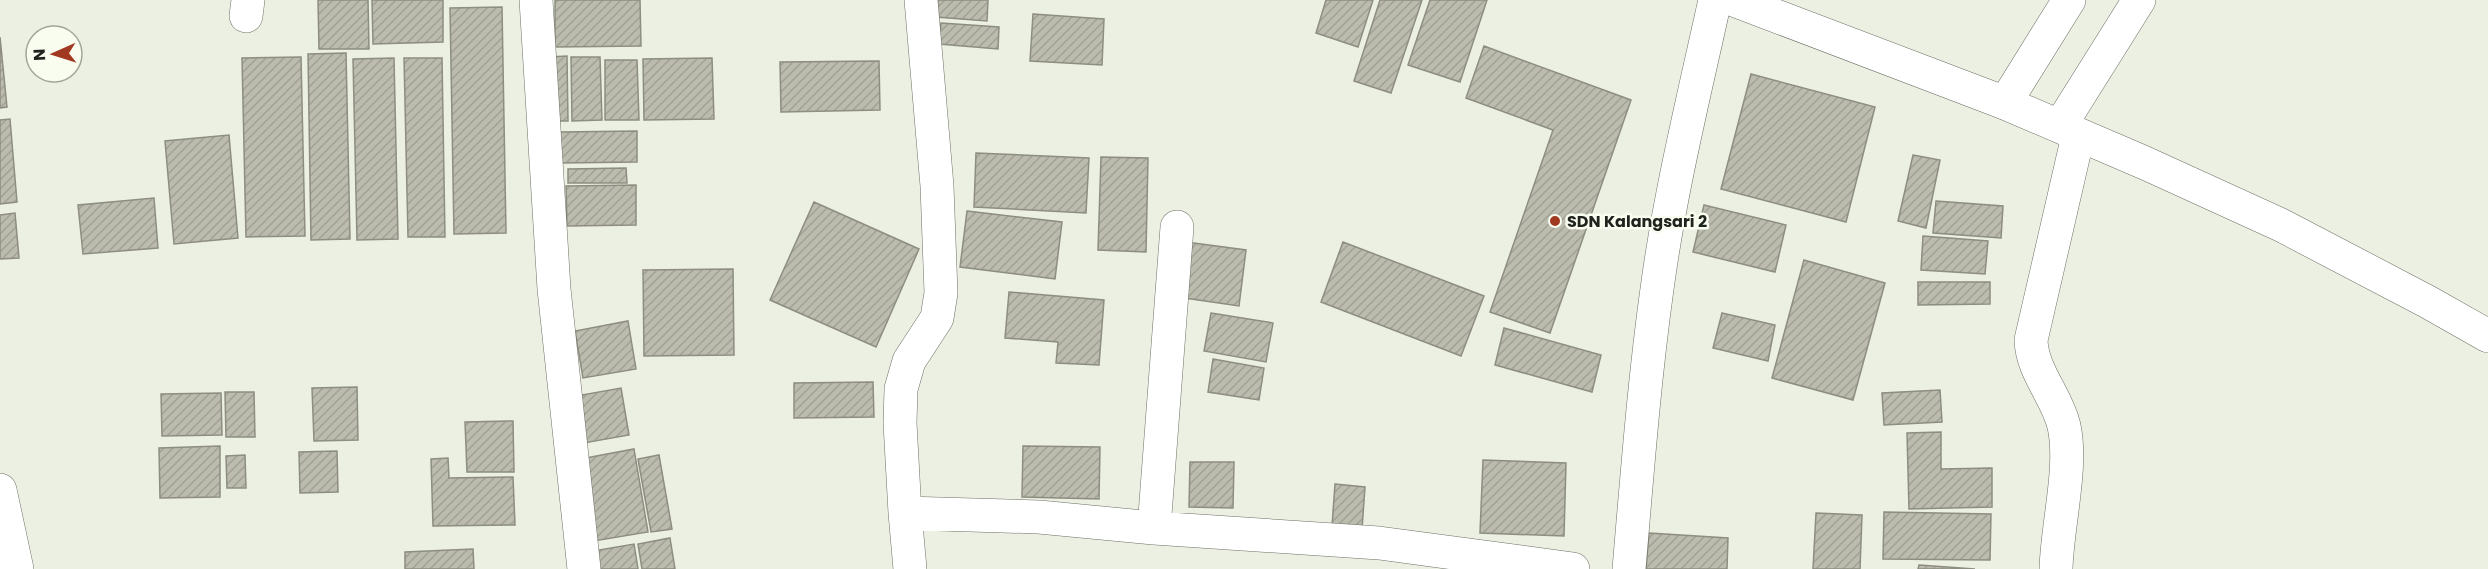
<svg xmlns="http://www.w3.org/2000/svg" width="2488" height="569" viewBox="0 0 2488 569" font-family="Poppins,sans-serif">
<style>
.building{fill:url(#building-hatch);stroke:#8d8d80;stroke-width:1.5}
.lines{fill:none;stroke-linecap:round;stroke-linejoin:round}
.minor-casing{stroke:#6c7166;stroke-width:34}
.major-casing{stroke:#6c7166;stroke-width:34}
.minor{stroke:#fff;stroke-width:33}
.major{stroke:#fff;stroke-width:33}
.poi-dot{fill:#a13820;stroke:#f8fdf0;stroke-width:2}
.labels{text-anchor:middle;stroke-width:5;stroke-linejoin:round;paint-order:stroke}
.poi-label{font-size:16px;font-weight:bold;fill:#20221d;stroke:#f8fdf0;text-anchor:start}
</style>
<defs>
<pattern id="building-hatch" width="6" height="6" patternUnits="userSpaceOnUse" patternTransform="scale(1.5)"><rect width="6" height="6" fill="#bbbbae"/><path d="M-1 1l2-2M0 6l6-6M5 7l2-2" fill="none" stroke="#a0a095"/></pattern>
</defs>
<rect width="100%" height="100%" fill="#ebf0e3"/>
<!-- building -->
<path class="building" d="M318,0H368L369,49H319Z
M372,0H443V42L373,44Z
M555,0H640L641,46L555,47Z
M938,0H988L987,21L936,17Z
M1326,0H1373L1358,47L1316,33Z
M1380,0H1422L1391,93L1354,81Z
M1430,0H1487L1460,82L1408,65Z
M502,7L506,233L454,234L450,8Z
M1033,14L1104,19L1102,65L1030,61Z
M941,23L999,27L998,49L939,44Z
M0,37L7,107L0,108Z
M1484,46L1631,100L1550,333L1490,312L1553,130L1466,98Z
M346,53L350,239L311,240L308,54Z
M567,56L568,121H550L549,57Z
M301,57L305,236L246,237L242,58Z
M571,57H600L602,120L572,121Z
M394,58L398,239L357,240L353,59Z
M404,58H442L445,237H408Z
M712,58L714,119L644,120L643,59Z
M605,60H637L639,120H605Z
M879,61L880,110L781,112L780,62Z
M1751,74L1875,107L1846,222L1721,189Z
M10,119L17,202L0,204V120Z
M637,131V162L561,163L560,132Z
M229,135L238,238L174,244L165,141Z
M976,153L1089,158L1086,213L974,207Z
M1913,155L1940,160L1926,228L1898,221Z
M1101,157L1148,158L1146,252L1098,250Z
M626,168L627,183H568V169Z
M636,185V225L567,226L566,186Z
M154,198L158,248L83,254L78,205Z
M1936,201L2003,206L2001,238L1933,233Z
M814,202L919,249L876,347L770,300Z
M1704,205L1786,225L1775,272L1693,252Z
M967,211L1062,222L1055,279L960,267Z
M15,213L19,258L0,259V215Z
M1923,236L1988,241L1985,274L1921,270Z
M1186,242L1246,250L1239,306L1178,297Z
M1343,242L1484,296L1461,356L1321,302Z
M1804,260L1885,283L1853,400L1772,378Z
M733,269L734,355L644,356L643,270Z
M1918,282H1990V304L1918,305Z
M1009,292L1104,300L1099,365L1056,363L1058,342L1005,338Z
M1211,313L1273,323L1266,362L1204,351Z
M1722,313L1775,325L1768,361L1713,348Z
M628,321L636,369L583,378L575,331Z
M1504,328L1601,355L1592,392L1495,365Z
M1213,359L1264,368L1259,400L1208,392Z
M873,382L874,417L794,418V383Z
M357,387L358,440L314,441L312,388Z
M621,388L629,435L584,443L576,396Z
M1940,390L1942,422L1884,425L1882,393Z
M225,392H254L255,437H226Z
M221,393L222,435L162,436L161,394Z
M513,421L514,472H467L465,422Z
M1941,432V469L1992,468V507L1909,509L1907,433Z
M220,446V497L160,498L159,448Z
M1023,446L1100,447L1099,499L1022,497Z
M634,449L648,532L594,541L580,459Z
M337,451L338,492L300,493L299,452Z
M245,455L246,488H227L226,456Z
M659,455L672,529L651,532L638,459Z
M448,458L449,478L513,477L515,525L433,526L431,459Z
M1483,460L1566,463L1564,536L1480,533Z
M1190,462H1234L1233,508L1189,507Z
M1335,484L1365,487L1362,529L1332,526Z
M1884,512L1991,514L1990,560L1883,559Z
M1816,513L1862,515L1860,569H1813Z
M1649,533L1728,538L1727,569H1646Z
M670,538L675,569H642L638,544Z
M634,544L638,569H596L593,551Z
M473,549L474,569H405V552Z
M1919,565L1975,569H1918Z"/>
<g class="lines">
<!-- minor casing -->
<g class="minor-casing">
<path id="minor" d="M536,0L554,289L584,569
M921,0L937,186L941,293L937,318L909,361L901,389L900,423L905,513L1039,517L1154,528L1379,543L1573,569
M246,16L248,0
M2005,103L2069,0
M2060,126L2139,0
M0,490L17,569
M905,513L910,569
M1154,528L1177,227
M1629,569C1637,476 1644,382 1657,289C1670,192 1694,96 1715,0
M2056,569C2057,526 2073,467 2064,426C2057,396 2032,372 2031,340L2078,136"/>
</g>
<!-- major casing -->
<g class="major-casing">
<path id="major" d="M1734,0L2005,103L2145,163L2281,225L2428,302L2488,336"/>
</g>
<!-- minor -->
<use href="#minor" class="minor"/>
<!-- major -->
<use href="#major" class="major"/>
</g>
<!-- markers -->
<circle class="poi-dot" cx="1555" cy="221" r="6"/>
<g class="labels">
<!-- poi labels -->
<g class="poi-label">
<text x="1567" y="227">SDN Kalangsari 2</text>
</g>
</g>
<!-- north arrow -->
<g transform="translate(54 54) rotate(267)"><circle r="28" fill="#f8fdf0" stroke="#a2a59c" stroke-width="1.5"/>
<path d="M0-4.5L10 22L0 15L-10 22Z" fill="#a13820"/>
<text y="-9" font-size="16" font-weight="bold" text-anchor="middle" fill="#20221d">N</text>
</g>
</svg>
